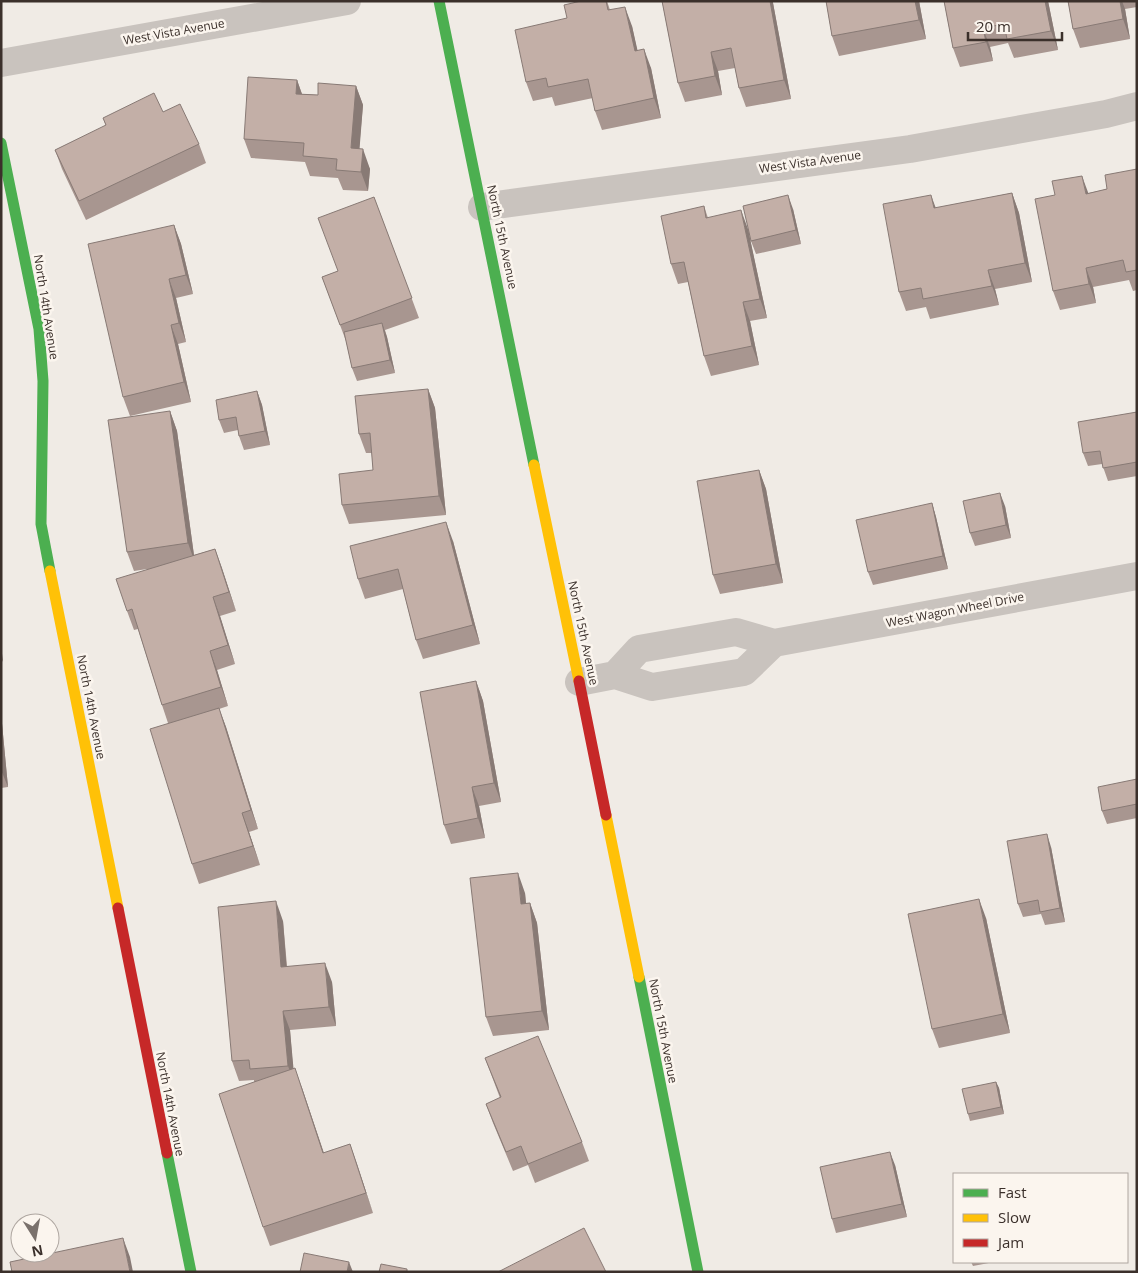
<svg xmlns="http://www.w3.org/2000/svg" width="1138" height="1273" viewBox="0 0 1138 1273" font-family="'Open Sans',sans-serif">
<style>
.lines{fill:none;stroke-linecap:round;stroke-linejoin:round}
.street{stroke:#c9c3be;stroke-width:28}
.fast{stroke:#4caf50;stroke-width:11}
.slow{stroke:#ffc107;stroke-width:11}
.jam{stroke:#c62828;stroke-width:11}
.wall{fill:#a89690}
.shaded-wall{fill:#887a75}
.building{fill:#c3afa7;stroke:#887a75}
.labels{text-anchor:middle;stroke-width:5;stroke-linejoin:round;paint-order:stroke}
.street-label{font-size:12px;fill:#3b302b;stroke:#fbf5ee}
</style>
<rect width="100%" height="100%" fill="#f0ebe5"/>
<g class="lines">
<!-- street -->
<path class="street" d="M1,63L347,1
M482,207L910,149L1106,114L1137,106
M615,675L639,649L736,632L774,643L1137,576
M579,682L615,675L652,687L744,672L774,643"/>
<!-- fast -->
<path class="fast" d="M439,1L534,465
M1,143L39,329L43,381L41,524L50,571
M639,977L698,1272
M167,1153L191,1272"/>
<!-- slow -->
<path class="slow" d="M534,465L579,681
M50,571L118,908
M606,815L639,977"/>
<!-- jam -->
<path class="jam" d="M579,681L606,815
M118,908L167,1153"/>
</g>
<!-- wall -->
<path class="wall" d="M581,1H607L610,10L632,26L637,50L651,68L661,118L602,130L595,111L593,98L555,106L552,97L533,101L526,82L567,18Z
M662,1L773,3L791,99L746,107L739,88L735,68L718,71L722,95L685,102L678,83Z
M826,1H919L926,39L839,56L832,36Z
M944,1H1048L1058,50L1014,58L1008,43L990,47L993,61L960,67L953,48Z
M1068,1H1137V7L1125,9L1130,39L1080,48L1073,29Z
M297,80L302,94L318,95L356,86L363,105L359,149L370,169L368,191L343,190L338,178L310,176L305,162L251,158L244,139Z
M163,112L199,144L206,163L86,220L62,169L55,150L106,126L103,118Z
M1137,169V290L1133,291L1129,280L1093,287L1096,303L1060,310L1053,291L1055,195L1089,193L1107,189Z
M1012,193L1019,213L1032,282L995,289L999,305L930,319L926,307L906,311L899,292L936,208Z
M374,197L419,318L385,330L387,337L395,373L357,381L352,368L346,341L322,277L338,271Z
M704,206L708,218L748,229L793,209L801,244L756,254L751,241L748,230L767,318L750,321L759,365L711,376L704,356L688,282L678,284L671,264Z
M174,225L181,244L193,294L176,298L186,342L178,344L191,402L130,416L123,397Z
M428,389L435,408L446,515L349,524L342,505L373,470L372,453H366L359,434Z
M257,391L262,405L270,445L244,450L239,436L238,430L224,433L219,420Z
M170,411L177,431L194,555L215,549L236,611L220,616L235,664L217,670L228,706L219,709L226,727L258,829L249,832L260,865L199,884L192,864L168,723L162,705L138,629L134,630L127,611L147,569L134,571L127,552Z
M1137,412V476L1108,481L1102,464L1088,466L1083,453Z
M759,470L766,489L783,583L720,594L713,575Z
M932,503L936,517L948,569L873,585L868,572Z
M1005,506L1011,538L975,546L970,533Z
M453,541L480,644L423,659L416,640L403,589L365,599L358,579Z
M476,681L483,701L501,802L479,806L485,838L451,844L444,825Z
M1,713L8,787L1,788Z
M1137,779V818L1107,824L1102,811Z
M1051,847L1065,922L1045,925L1041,914L1023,917L1018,904Z
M525,893L526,904L530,903L537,923L549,1030L493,1036L486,1017Z
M986,918L1010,1033L939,1048L932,1029Z
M283,921L287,966L332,982L336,1026L290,1030L293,1069L302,1088L324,1153L350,1144L373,1213L270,1246L263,1227L254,1082V1080L239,1081L232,1061Z
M485,1058L582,1142L589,1161L535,1183L528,1165L513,1171L493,1123L486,1104L500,1098Z
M996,1082L999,1088L1004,1114L970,1121L968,1114Z
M895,1165L907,1217L836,1233L832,1219Z
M971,1262H994L973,1266Z"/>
<!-- shaded-wall -->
<path class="shaded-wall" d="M770,1H773V3L791,99L784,80Z
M915,1H919L926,39L919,20Z
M1045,1H1048L1058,50L1051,31Z
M1120,1H1122L1125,9L1130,39L1123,19Z
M625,7L632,26L642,70L635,51Z
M983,28L990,47L993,61L986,42Z
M644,49L651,68L661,118L654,98Z
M711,52L718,71L722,95L715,76Z
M297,80L304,100L296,94Z
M356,86L363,105L358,168L351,148Z
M363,149L370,169L368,191L361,172Z
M1082,176L1089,195L1086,194Z
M1012,193L1019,213L1032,282L1025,263Z
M788,195L793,209L801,244L796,230Z
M931,195L938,214L934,208Z
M741,210L748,229L767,318L760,299Z
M174,225L181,244L193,294L186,275Z
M1086,268L1093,287L1096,303L1089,284Z
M988,270L995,289L999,305L992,286Z
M169,279L176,298L186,342L179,323Z
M743,302L750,321L759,365L752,346Z
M382,323L387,337L395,373L390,360Z
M171,325L178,344L191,402L184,382Z
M428,389L435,408L446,515L439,496Z
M257,391L262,405L270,445L265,431Z
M170,411L177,431L195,563L188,543Z
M759,470L766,489L783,583L776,564Z
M1000,493L1005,506L1011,538L1006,525Z
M932,503L936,517L948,569L943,556Z
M446,522L453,541L480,644L473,625Z
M215,549L222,568L236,611L229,592Z
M213,597L220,616L235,664L228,645Z
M1,645L3,662L1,658Z
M210,651L217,670L228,706L221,687Z
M476,681L483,701L501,802L494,783Z
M219,708L226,727L258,829L251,810Z
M1,713L8,787L1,770Z
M472,787L479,806L485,838L478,818Z
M242,813L249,832L260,865L253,846Z
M1047,834L1051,847L1065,922L1060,908Z
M518,873L525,893L528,924L521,904Z
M979,899L986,918L1010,1033L1003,1014Z
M276,901L283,921L288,986L281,967Z
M530,903L537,923L549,1030L542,1011Z
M325,963L332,982L336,1026L329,1007Z
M283,1011L290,1030L295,1085L288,1066Z
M295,1068L302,1088L330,1172L323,1153Z
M996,1082L999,1088L1004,1114L1001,1107Z
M350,1144L357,1164L373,1213L366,1193Z
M890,1152L895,1165L907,1217L902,1204Z
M123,1238L130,1257L133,1272H130Z
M349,1262L353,1272H347Z"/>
<!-- building -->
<path class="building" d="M581,1H606L608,10L625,7L635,51L644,49L654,98L595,111L588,79L548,87L546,78L526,82L515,30L567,18L564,5Z
M662,1H770L784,80L739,88L731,48L711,52L715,76L678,83Z
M826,1H915L919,20L832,36Z
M944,1H1045L1051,31L1007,39L1004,24L983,28L986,42L953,48Z
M1068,1H1120L1123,19L1073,29Z
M248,77L297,80L296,94L318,95V83L356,86L351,148L363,149L361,172L336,170L337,159L303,156L304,143L244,139Z
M154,93L163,112L180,104L199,144L79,201L55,150L106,125L103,118Z
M1137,169V270L1126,272L1123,260L1086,268L1089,284L1053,291L1035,199L1055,195L1052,181L1082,176L1086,194L1107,189L1105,175Z
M1012,193L1025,263L988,270L992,286L923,299L921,288L899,292L883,204L931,195L934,208Z
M788,195L796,230L751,241L743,206Z
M374,197L412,298L340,325L322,277L338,271L318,218Z
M704,206L706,218L741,210L760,299L743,302L752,346L704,356L684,262L671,264L661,216Z
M174,225L186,275L169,279L179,323L171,325L184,382L123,397L88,244Z
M382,323L390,360L352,368L344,332Z
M428,389L439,496L342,505L339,474L373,470L370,433L359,434L355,396Z
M257,391L265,431L239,436L236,417L219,420L216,400Z
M170,411L188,543L127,552L108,420Z
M1137,412V462L1103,468L1100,451L1083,453L1078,422Z
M759,470L776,564L713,575L697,481Z
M1000,493L1006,525L970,533L963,501Z
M932,503L943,556L868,572L856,520Z
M446,522L473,625L416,640L398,569L358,579L350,546Z
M215,549L229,592L213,597L228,645L210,651L221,687L162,705L132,609L127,611L116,579Z
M476,681L494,783L472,787L478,818L444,825L420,692Z
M219,708L251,810L242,813L253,846L192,864L150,729Z
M1137,779V804L1102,811L1098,787Z
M1047,834L1060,908L1040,912L1038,900L1018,904L1007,841Z
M518,873L521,904L530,903L542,1011L486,1017L470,878Z
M979,899L1003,1014L932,1029L908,914Z
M276,901L281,967L325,963L329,1007L283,1011L288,1066L250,1069L249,1060L232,1061L218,907Z
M538,1036L582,1142L528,1164L521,1146L506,1152L486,1104L501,1097L485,1058Z
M295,1068L323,1153L350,1144L366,1193L263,1227L219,1094Z
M996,1082L1001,1107L968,1114L962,1089Z
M890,1152L902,1204L832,1219L820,1167Z
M584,1228L606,1272H498Z
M123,1238L130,1272H12L10,1262Z
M304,1253L349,1262L347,1272H300Z
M381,1264L407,1269V1272H379Z"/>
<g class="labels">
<!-- street labels -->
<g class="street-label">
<text transform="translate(174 32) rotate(-10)" y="4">West Vista Avenue</text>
<text transform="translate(810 162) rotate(-8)" y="4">West Vista Avenue</text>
<text transform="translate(502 237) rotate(78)" y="4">North 15th Avenue</text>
<text transform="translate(46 307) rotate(81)" y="4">North 14th Avenue</text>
<text transform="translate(955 610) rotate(-11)" y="4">West Wagon Wheel Drive</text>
<text transform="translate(583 633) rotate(78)" y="4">North 15th Avenue</text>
<text transform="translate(91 707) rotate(79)" y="4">North 14th Avenue</text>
<text transform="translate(663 1031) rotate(79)" y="4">North 15th Avenue</text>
<text transform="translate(170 1104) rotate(79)" y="4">North 14th Avenue</text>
</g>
</g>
<!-- border -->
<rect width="1138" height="1273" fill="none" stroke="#3b302b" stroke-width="5"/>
<!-- legend -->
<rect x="953" y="1173" width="175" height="90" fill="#fbf5ee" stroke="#aea6a0"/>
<rect x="963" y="1189" width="25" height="8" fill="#4caf50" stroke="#aea6a0"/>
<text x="998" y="1198" font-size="15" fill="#3b302b">Fast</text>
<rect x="963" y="1214" width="25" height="8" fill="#ffc107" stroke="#aea6a0"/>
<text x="998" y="1223" font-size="15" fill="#3b302b">Slow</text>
<rect x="963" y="1239" width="25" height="8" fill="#c62828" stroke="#aea6a0"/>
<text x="998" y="1248" font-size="15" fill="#3b302b">Jam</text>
<!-- north arrow -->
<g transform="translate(35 1238) rotate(169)"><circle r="24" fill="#fbf5ee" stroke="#aea6a0"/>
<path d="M0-4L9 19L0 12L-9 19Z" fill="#7a716c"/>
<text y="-8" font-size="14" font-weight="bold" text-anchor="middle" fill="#3b302b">N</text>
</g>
<!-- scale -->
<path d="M968 32v8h94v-8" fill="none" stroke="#3b302b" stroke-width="2.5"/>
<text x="976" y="32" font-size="15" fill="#3b302b" stroke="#fbf5ee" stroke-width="4" paint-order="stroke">20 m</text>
</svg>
